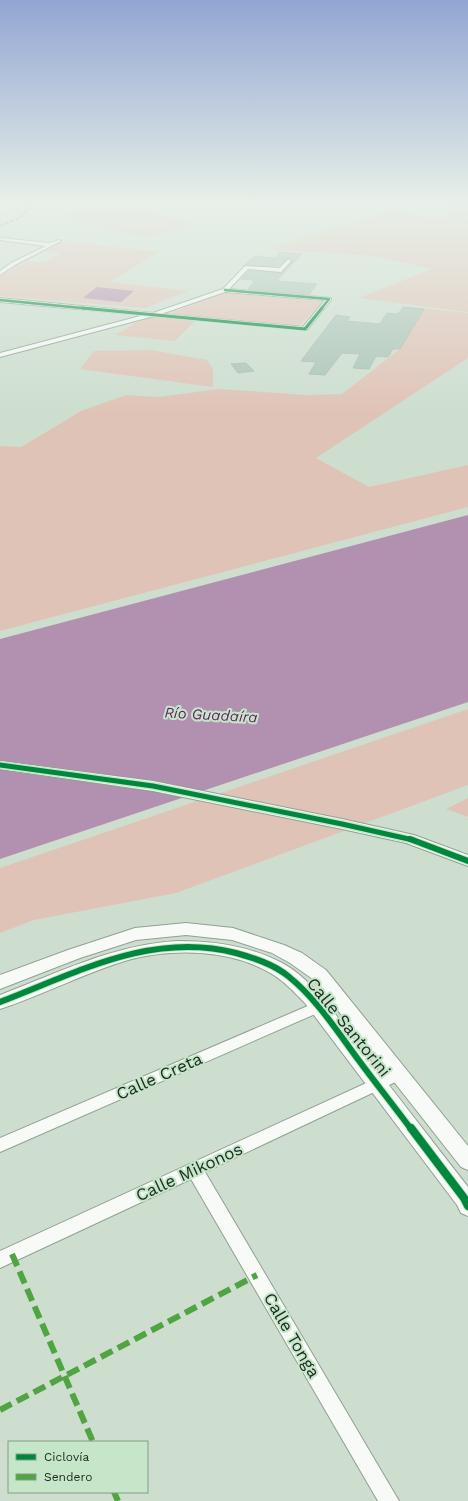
<svg xmlns="http://www.w3.org/2000/svg" width="468" height="1501" viewBox="0 0 468 1501" font-family="'Work Sans',sans-serif">
<style>
.green{fill:#e0c3b7}
.water{fill:#b290b0}
.building{fill:#acc5b8;stroke:#abbbb1}
.lines{fill:none;stroke-linecap:round;stroke-linejoin:round}
.minor-casing{stroke:#929f93;stroke-width:2}
.tertiary-casing{stroke:#929f93;stroke-width:2}
.primary-casing{stroke:#b4bdb5;stroke-width:2}
.minor{fill:#f8faf8;fill-rule:evenodd}
.tertiary{fill:#f8faf8;fill-rule:evenodd}
.primary{fill:#e8e8de;fill-rule:evenodd}
.quiet-far1{stroke:#50a441;stroke-width:2;stroke-dasharray:3.5 2;stroke-linecap:butt}
.quiet{stroke:#50a441;stroke-width:6;stroke-dasharray:13 6;stroke-linecap:butt}
.cycleway-far4-casing{stroke:#c5e6c9;stroke-width:3.5}
.cycleway-far3-casing{stroke:#c5e6c9;stroke-width:4.5}
.cycleway-far2-casing{stroke:#c5e6c9;stroke-width:8}
.cycleway-far1-casing{stroke:#c5e6c9;stroke-width:8}
.cycleway-casing{stroke:#c5e6c9;stroke-width:10}
.cycleway-far4{stroke:#00873e;stroke-width:2.5}
.cycleway-far3{stroke:#00873e;stroke-width:3}
.cycleway-far2{stroke:#00873e;stroke-width:5}
.cycleway-far1{stroke:#00873e;stroke-width:6}
.cycleway{stroke:#00873e;stroke-width:8}
.labels{text-anchor:middle;stroke-width:4;stroke-linejoin:round;paint-order:stroke}
.water-label{font-size:15px;font-style:italic;fill:#611d5f;stroke:#c5e6c9}
.near-street-label{font-size:17px;fill:#202c22;stroke:#c5e6c9}
</style>
<rect width="100%" height="100%" fill="#cddecf"/>
<!-- green -->
<path class="green" d="M111,204L198,224L145,238L58,216Z
M430,204H468V217L466,219L468,220V312L359,298L432,269L374,256L269,249L392,210L435,219L447,215L444,208L438,205Z
M64,241L159,252L110,282L188,291L145,308L0,296V276L27,261L43,263L61,253L45,251Z
M225,293L323,301L299,326L168,314Z
M421,308L468,313V358L316,458L369,487L468,465V507L0,631V446L21,447L81,411L126,395L158,397L220,389L306,395L342,394L400,349Z
M148,316L195,321L175,341L115,335Z
M151,350L207,360L213,369V387L80,369L94,351Z
M468,709V785L176,893L34,920L0,933V868Z
M468,798V817L446,809Z"/>
<!-- water -->
<path class="water" d="M97,287L134,291L121,302L83,298Z
M468,515V702L0,859V639Z"/>
<!-- building -->
<path class="building" d="M280,252L302,254L276,281L317,284L309,295L248,289L255,281H252L254,280L241,279L249,271L281,273L292,261L288,258L279,266L244,265L255,256L275,258Z
M403,307L424,309L400,349H393L388,357L376,356L369,369L353,368L360,354L342,353L325,375L309,374L316,362L301,361L336,315L350,317L347,321L380,324L387,313L398,314Z
M246,363L254,371L238,373L231,364Z"/>
<g class="lines">
<!-- minor casing -->
<g class="minor-casing">
<path id="minor" d="M0,238L50,243L59,240L61,241L15,265L0,275V271L11,263L46,246L0,240Z
M288,259L291,261L281,272L248,269L229,289L331,298V300L307,330L154,316L0,357V353L144,315L0,302V298L153,313L223,289L245,266L280,268ZM225,292L325,300L303,327L161,314Z
M317,1002L322,1003L324,1007L322,1011L0,1152V1138Z
M399,1068L404,1070L406,1074L404,1078L205,1172L399,1501H378L191,1179L0,1268V1251Z"/>
</g>
<!-- tertiary casing -->
<g class="tertiary-casing">
<path id="tertiary" d="M0,761L153,781L342,819L414,835L468,855V866L406,843L342,829L153,791L0,769Z
M186,923L233,928L284,945L302,953L326,970L468,1146V1170L461,1167L314,980L290,963L272,953L232,940L186,935L136,940L80,958L0,989V975L68,950L135,928Z
M178,941C215,941 251,946 284,964C316,982 342,1024 364,1053C399,1098 433,1142 468,1187V1216L461,1213L457,1205L304,1002C294,992 284,981 272,974C231,949 173,948 128,960C84,973 43,995 0,1009V995C58,973 115,944 178,941Z"/>
</g>
<!-- primary casing -->
<g class="primary-casing">
<path id="primary" d="M18,204H31L0,212V208Z"/>
</g>
<!-- minor -->
<use href="#minor" class="minor"/>
<!-- tertiary -->
<use href="#tertiary" class="tertiary"/>
<!-- primary -->
<use href="#primary" class="primary"/>
<!-- quiet-far1 -->
<path class="quiet-far1" d="M0,226L19,218L32,204"/>
<!-- quiet -->
<path class="quiet" d="M12,1254L93,1442
M0,1410L257,1275
M114,1492L118,1501"/>
<!-- cycleway-far4 casing -->
<g class="cycleway-far4-casing">
<path id="cycleway-far4" d="M225,290L329,299L321,309
M0,300L92,309"/>
</g>
<!-- cycleway-far3 casing -->
<g class="cycleway-far3-casing">
<path id="cycleway-far3" d="M82,308L305,329L322,308"/>
</g>
<!-- cycleway-far2 casing -->
<g class="cycleway-far2-casing">
<path id="cycleway-far2" d="M0,765L153,786L342,824L413,840"/>
</g>
<!-- cycleway-far1 casing -->
<g class="cycleway-far1-casing">
<path id="cycleway-far1" d="M410,839L468,861
M0,1002C76,973 152,931 236,953C254,958 273,964 288,976C312,995 331,1022 349,1047C369,1075 391,1102 411,1129"/>
</g>
<!-- cycleway casing -->
<g class="cycleway-casing">
<path id="cycleway" d="M411,1128L464,1198L468,1206"/>
</g>
<!-- cycleway-far4 -->
<use href="#cycleway-far4" class="cycleway-far4"/>
<!-- cycleway-far3 -->
<use href="#cycleway-far3" class="cycleway-far3"/>
<!-- cycleway-far2 -->
<use href="#cycleway-far2" class="cycleway-far2"/>
<!-- cycleway-far1 -->
<use href="#cycleway-far1" class="cycleway-far1"/>
<!-- cycleway -->
<use href="#cycleway" class="cycleway"/>
</g>
<!-- sky -->
<linearGradient id="sky" x2="0" y2="1"><stop stop-color="#92a6d2"/><stop offset="0.49" stop-color="#e8f0e9"/><stop offset="1" stop-color="#e8f0e9" stop-opacity="0"/></linearGradient>
<rect width="468" height="414" fill="url(#sky)"/>
<g class="labels">
<!-- water labels -->
<g class="water-label">
<text transform="translate(211 715) rotate(3)" y="5">Río Guadaíra</text>
</g>
<!-- near-street labels -->
<g class="near-street-label">
<text transform="translate(349 1027) rotate(51)" y="6">Calle Santorini</text>
<text transform="translate(159 1076) rotate(-24)" y="6">Calle Creta</text>
<text transform="translate(189 1172) rotate(-25)" y="6">Calle Mikonos</text>
<text transform="translate(292 1335) rotate(60)" y="6">Calle Tonga</text>
</g>
</g>
<!-- legend -->
<rect x="8" y="1441" width="140" height="52" fill="#c5e6c9" stroke="#839c86"/>
<rect x="16" y="1454" width="20" height="6" fill="#00873e" stroke="#839c86"/>
<text x="44" y="1461" font-size="12" fill="#202c22">Ciclovía</text>
<rect x="16" y="1474" width="20" height="6" fill="#50a441" stroke="#839c86"/>
<text x="44" y="1481" font-size="12" fill="#202c22">Sendero</text>
</svg>
